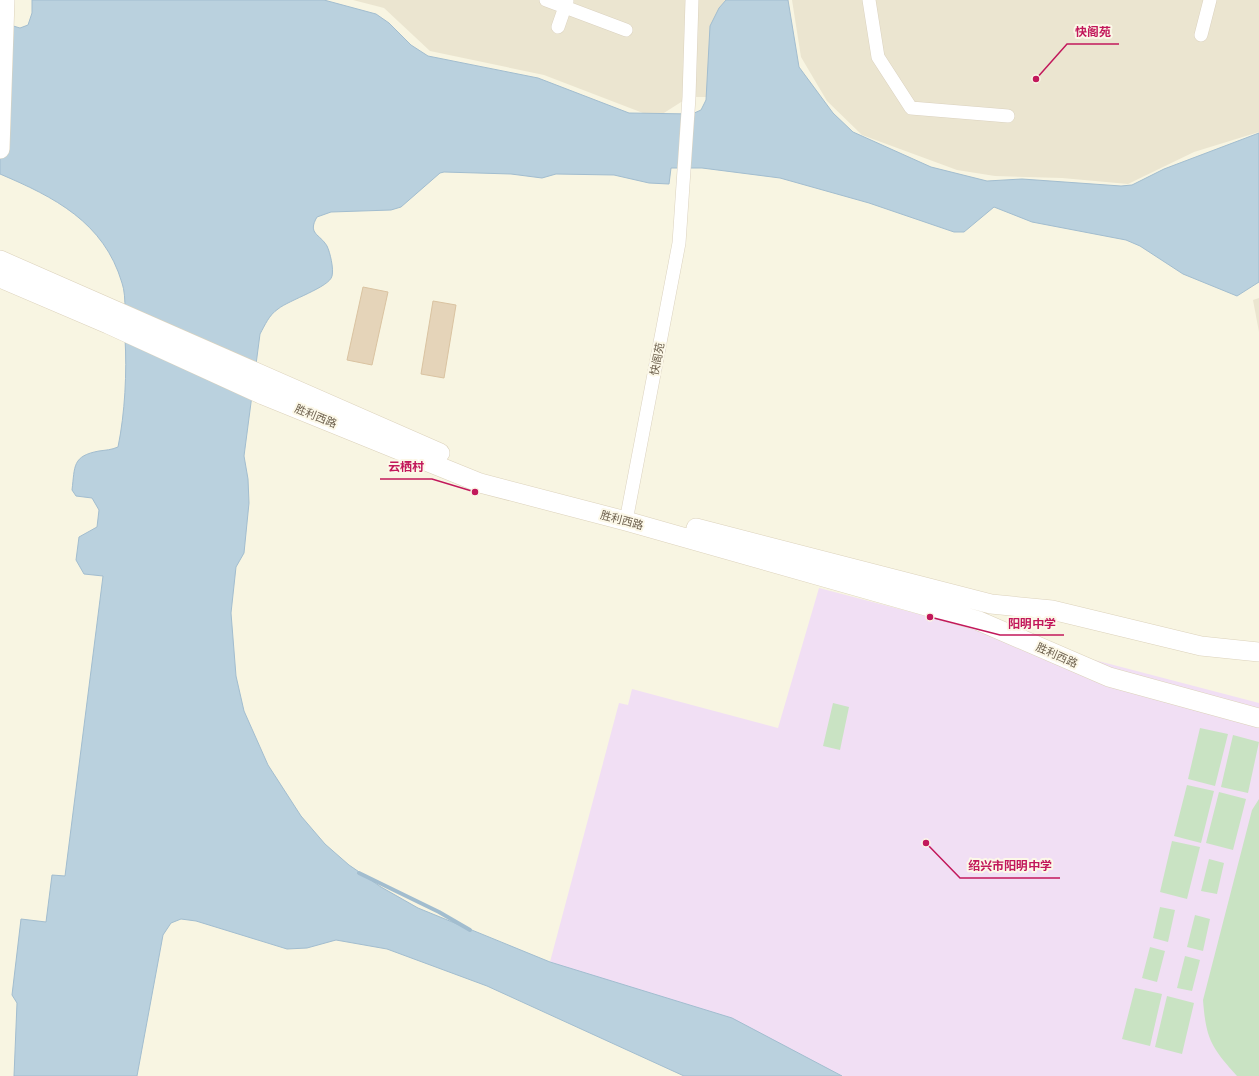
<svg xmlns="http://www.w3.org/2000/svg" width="1259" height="1076" viewBox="0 0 1259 1076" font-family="'Alegreya Sans','Noto Sans SC',sans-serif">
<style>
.residential{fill:#ebe5d0}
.education{fill:#f1dff4}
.green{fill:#c9e3c3}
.water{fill:#bad1de;stroke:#a2bdcf}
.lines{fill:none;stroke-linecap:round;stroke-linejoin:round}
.stream{stroke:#a2bdcf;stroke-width:4}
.building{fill:#e5d4b9;stroke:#dac3a1}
.street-casing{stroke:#dbd2bf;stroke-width:14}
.secondary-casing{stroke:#dcd2bb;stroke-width:20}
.street{stroke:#fff;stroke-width:13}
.secondary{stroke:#fff;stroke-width:19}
.labels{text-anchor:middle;stroke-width:4;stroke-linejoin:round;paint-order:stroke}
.street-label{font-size:11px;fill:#6c5f4c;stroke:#fcf8e8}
.leader{fill:none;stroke:#c2185b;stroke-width:1.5}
.callout-dot{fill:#c2185b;stroke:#fcf8e8;stroke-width:1.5}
.callout-label{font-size:12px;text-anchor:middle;font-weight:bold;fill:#c2185b;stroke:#fcf8e8;stroke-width:4;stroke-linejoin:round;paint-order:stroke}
</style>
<rect width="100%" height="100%" fill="#f8f5e2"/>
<!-- residential -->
<path class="residential" d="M353,0H733L713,97H689L656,118L544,75L430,51L384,8Z
M792,0H1259V132L1194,152L1128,184L1062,178L995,176L957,170L862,135L827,101L801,57Z
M1259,298V332L1253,300Z"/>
<!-- education -->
<path class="education" d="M819,588L1259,703V1076H842L803,1057L550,962L619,703L628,705L632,689L778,728Z"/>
<!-- green -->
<path class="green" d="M833,703L849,707L840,750L823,746Z
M1200,728L1228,734L1215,786L1188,779Z
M1233,735L1259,742L1248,793L1221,787Z
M1187,785L1214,791L1201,843L1174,836Z
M1219,792L1246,799L1233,850L1206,843Z
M1259,799V1076H1237C1211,1047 1206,1039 1203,1000L1252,810Z
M1172,841L1200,847L1187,899L1160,892Z
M1209,859L1224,863L1217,894L1201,891Z
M1160,907L1175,910L1168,942L1153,938Z
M1195,915L1210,919L1203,951L1187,947Z
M1150,947L1165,951L1157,982L1142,978Z
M1185,956L1200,960L1192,991L1177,988Z
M1135,988L1162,994L1150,1046L1122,1039Z
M1167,996L1194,1003L1182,1054L1155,1047Z"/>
<!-- water -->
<path class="water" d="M32,0H324L376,14L389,23L411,45L428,56L538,78L629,113L692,114L701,110L706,100L710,26L719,8L726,0H788L799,67L833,113L853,132L931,167L987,181L1022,179L1121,186L1132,185L1164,169L1259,133V282L1237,296L1183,274L1140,246L1126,240L1032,222L994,207L964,232H954L869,203L780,178L702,168H671L669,184L649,183L614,175L556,174L542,178L511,174L444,172L440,173L401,207L391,210L331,212L317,217C307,234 320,234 327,246C330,252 334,269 332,276C330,287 289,300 278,309C269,315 265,325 260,334L244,456L248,479L249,503L244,553L236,567L231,613L236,676L244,711L268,765L301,816L325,844L349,865L381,887L418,908L550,962L732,1018L842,1076H684L487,986L387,949L336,940L307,948L287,949L196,921L181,919L171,923L163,935L137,1076H14L17,1003L12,995L21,919L46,922L52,875L65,876L103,576L84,574L76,560L79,537L97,527L99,510L92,498L76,496L72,490C75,466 72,456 99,451C106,450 111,450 118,447C125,413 127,372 125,338C124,322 127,297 122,283C104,222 54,197 0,174V22L20,28L28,25L32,13Z"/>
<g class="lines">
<!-- stream -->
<path class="stream" d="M359,873L439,912L470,930"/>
</g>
<!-- building -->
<path class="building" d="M363,287L388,292L372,365L347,360Z
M433,301L456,305L444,378L421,374Z"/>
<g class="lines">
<!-- street casing -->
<g class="street-casing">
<path id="street" d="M546,0L626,30
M869,0L878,57L911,108L1008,116
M558,27L567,1
M1201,35L1210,0
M626,521L679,243L689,97L692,0"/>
</g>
<!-- secondary casing -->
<g class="secondary-casing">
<path id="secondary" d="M0,149L5,0
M0,260L440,453
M0,278L108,324L263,395L480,483L626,521L979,621L1109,677L1259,718
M696,528L991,604L1052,610L1201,646L1259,652"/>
</g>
<!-- street -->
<use href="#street" class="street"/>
<!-- secondary -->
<use href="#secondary" class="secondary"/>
</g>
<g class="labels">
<!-- street labels -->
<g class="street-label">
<text transform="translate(657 359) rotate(-79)" y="4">快阁苑</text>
<text transform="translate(316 416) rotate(22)" y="4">胜利西路</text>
<text transform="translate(622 520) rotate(15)" y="4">胜利西路</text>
<text transform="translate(1057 655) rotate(24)" y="4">胜利西路</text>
</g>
</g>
<!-- callouts -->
<path class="leader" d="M1036 79L1067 44H1119M475 492L432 479H380M930 617L1000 635H1064M926 843L960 878H1060"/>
<g class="callout-dot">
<circle cx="1036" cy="79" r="4"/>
<circle cx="475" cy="492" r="4"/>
<circle cx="930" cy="617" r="4"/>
<circle cx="926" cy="843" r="4"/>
</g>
<g class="callout-label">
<text x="1093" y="36">快阁苑</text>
<text x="406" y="471">云栖村</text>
<text x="1032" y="628">阳明中学</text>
<text x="1010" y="870">绍兴市阳明中学</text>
</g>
</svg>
